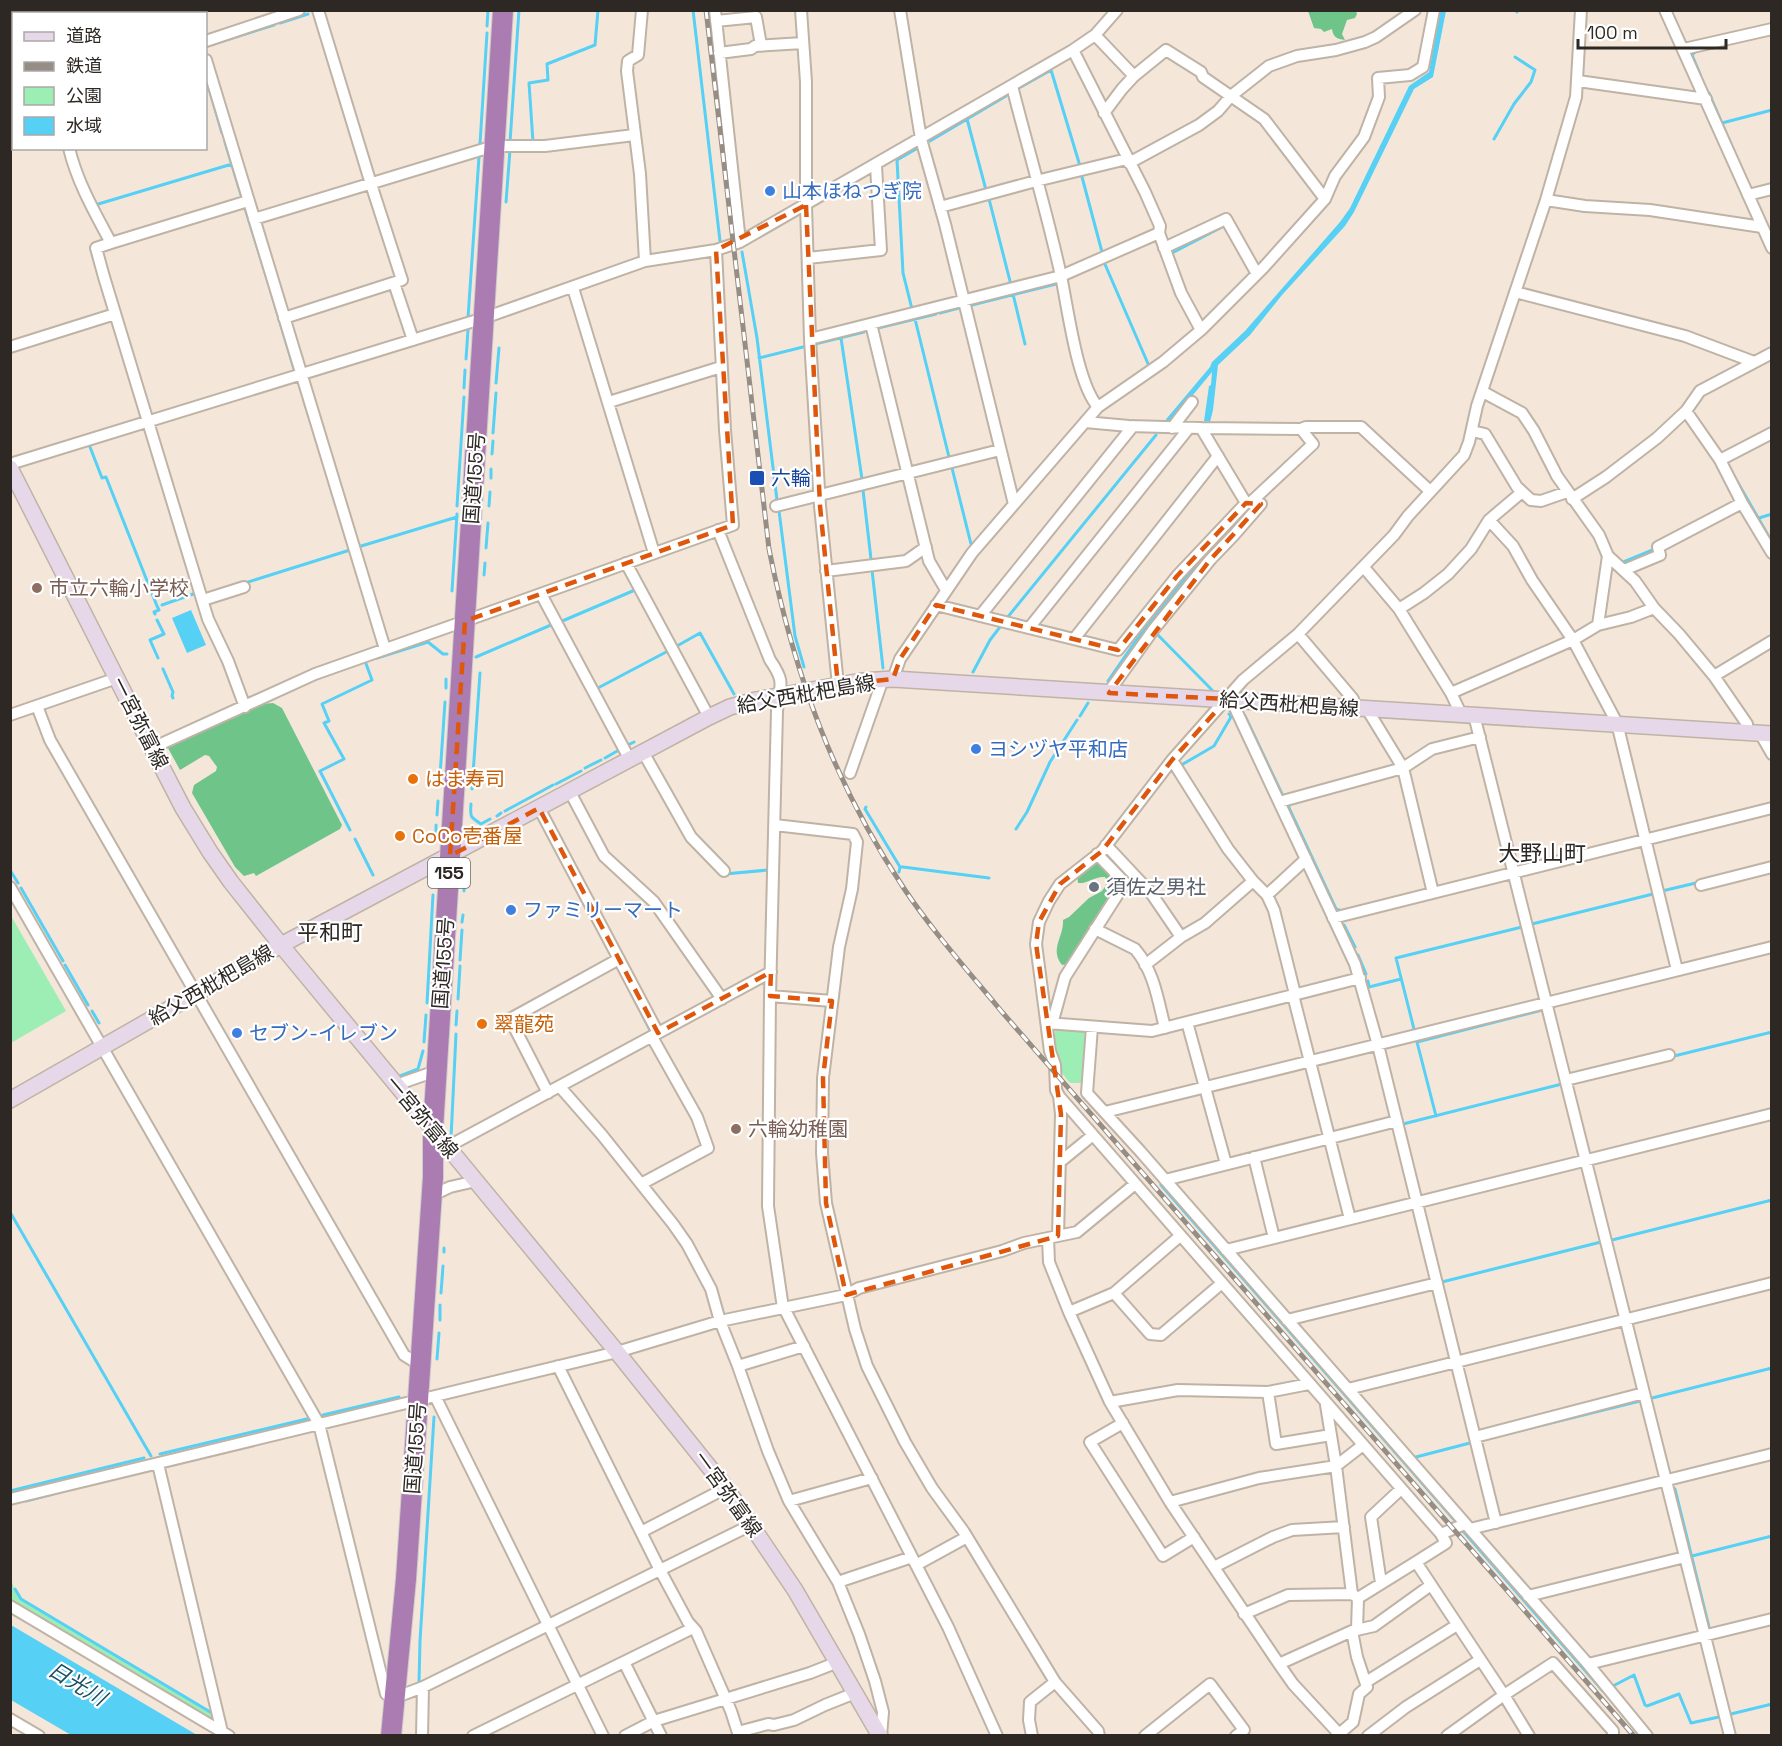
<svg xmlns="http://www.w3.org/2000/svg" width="1782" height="1746" viewBox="0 0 1782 1746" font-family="'Space Grotesk','Noto Sans JP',sans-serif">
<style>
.green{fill:#9ceeb4}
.forest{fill:#6fc48a}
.water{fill:#56d0f4}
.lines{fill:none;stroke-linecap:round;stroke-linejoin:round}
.stream{stroke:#56d0f4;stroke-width:3}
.street-casing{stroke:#bfb3a6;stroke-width:14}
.secondary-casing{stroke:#bfb3a6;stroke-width:18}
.highway-casing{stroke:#cdcbca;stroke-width:22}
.street{stroke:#fff;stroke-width:10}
.secondary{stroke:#e6d8e8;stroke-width:15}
.highway{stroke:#ab7cb1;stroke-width:20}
.rail-casing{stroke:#968d84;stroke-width:5}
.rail{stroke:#fff;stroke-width:3;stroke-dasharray:9;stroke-linecap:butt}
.marked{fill:none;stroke:#df570d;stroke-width:4.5;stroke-dasharray:12 8;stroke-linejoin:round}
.shop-dot{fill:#3f7fe0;stroke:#fff;stroke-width:2}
.transit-dot{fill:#1a4fb4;stroke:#fff;stroke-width:2}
.education-dot{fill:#8d6e63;stroke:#fff;stroke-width:2}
.food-dot{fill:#e8710a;stroke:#fff;stroke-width:2}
.worship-dot{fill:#6b7280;stroke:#fff;stroke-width:2}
.labels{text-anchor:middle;stroke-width:4.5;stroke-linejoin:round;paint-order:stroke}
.shield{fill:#fff;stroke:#6c6865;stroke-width:1.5}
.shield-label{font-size:18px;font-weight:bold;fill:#2d2823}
.shop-label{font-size:20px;fill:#366cbe;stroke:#fff;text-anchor:start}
.street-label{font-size:20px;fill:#2d2823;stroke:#fff}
.transit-label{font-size:20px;fill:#164399;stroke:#fff;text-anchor:start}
.education-label{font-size:20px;fill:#785e54;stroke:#fff;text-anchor:start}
.food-label{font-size:20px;fill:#c56008;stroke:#fff;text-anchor:start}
.worship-label{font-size:20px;fill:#5b616d;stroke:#fff;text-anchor:start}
.water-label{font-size:21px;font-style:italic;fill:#1c4f5f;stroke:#fff}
.quarter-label{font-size:22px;fill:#2d2823;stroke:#fff}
</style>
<rect width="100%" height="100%" fill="#f4e7da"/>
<!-- green -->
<path class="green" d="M10,914L66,1011L11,1043H10Z
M1058,1029L1083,1031L1086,1035L1083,1083H1070C1053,1063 1054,1057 1055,1031Z
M10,1575L14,1589L21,1600L213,1714L216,1724L14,1604L11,1596Z"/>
<!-- forest -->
<path class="forest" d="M1308,11H1356L1357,14L1355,18L1347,20L1342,34L1345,40C1337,39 1333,37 1332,29L1324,32L1321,29L1314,28Z
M273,703L282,708L342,825L340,829L256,876L254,873L244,876L235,867L192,793L194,785L216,771L217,767L209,756L205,755L180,770L168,748L261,704Z
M1098,860L1120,883L1068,964L1062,965C1049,949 1064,937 1063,920L1069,917L1089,898L1102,891L1108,882L1105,877C1095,876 1087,884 1078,883L1077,874Z"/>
<!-- water -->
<path class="water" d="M1440,11H1446L1433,77L1414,89L1354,212L1345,226L1282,295L1250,335L1218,365L1213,410L1210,422L1204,421L1209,386L1211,385L1212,372L1168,425L1162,424L1210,367L1212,362L1245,331L1340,222L1350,208L1409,86L1429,72Z
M191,610L206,645L187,653L172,618Z
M11,1625L197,1735H71L11,1700Z"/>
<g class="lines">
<!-- stream -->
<path class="stream" d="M693,10L720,241
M1517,12V10
M280,23L308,14
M487,26L488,10
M207,46L274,25
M1697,50L1692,55L1700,74
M206,78L222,133
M1019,88L1051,70L1080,166
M1709,93L1733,149
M967,119L986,190
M1722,123L1772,110
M1494,139L1514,104L1531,82L1535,70L1515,57
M930,141L1006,96
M225,142L242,198
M510,142L519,10
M533,142L529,83L548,80L547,64L595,45L598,10
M480,144L487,33
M1082,177L1102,252
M989,199L1011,285
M506,202L510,150
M95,205L232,164
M245,208L268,282
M742,252L757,338L777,500
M1174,252L1222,227
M1104,262L1149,366
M271,292L294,369
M1013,294L1025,344
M968,306L1056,284
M912,309L903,273L897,160L916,149
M940,313L959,308
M468,318L479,157
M915,319L949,457
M878,328L936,314
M841,338L862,479
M815,344L864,332
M759,358L803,347
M466,359L468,330
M496,383L499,348
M464,388L465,370
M304,401L311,423
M493,433L496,393
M90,447L102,478L106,477L157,606L159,610L154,612L155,614
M492,454L493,441
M952,468L971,544
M1734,476L1772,542
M491,478V469
M863,490L871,559
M457,506L464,397
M489,506L490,492
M779,511L795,636L804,667
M1759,518L1772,514
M358,547L457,517
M486,548L488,523
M1621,563L1655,549
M872,570L883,668
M484,575L485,563
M245,583L350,550
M452,591L457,514
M162,605L196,593
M1007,618L1156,435
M157,620L164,634L150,640L158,658
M560,622L635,590
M1155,632L1212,690
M677,646L700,633L734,694
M476,657L551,625
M377,658L428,642L443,654H447
M163,669L173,692L172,696L173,698
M973,672L990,640L1000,627
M1108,681L1135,642L1195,566L1249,509
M446,688V679
M596,689L668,651
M1080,716L1088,703
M1245,716L1282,794
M628,745L634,742
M605,758L619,750
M1183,764L1214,746L1231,717L1229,714
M585,768L601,760
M440,776L445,702
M556,784L581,771
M472,789L480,673
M471,804C470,817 470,817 481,824L490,819
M1289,804V808L1336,909L1342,911
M866,807L865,809L900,867
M505,811L553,785
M437,815L438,801
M497,816L501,813
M1016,829L1027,812L1050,762L1077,720
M350,830L320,771L344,759L324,723L329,721L322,704L372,680L365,661
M436,837V825
M355,839L373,875
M10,870L18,883
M899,872L900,867H903L989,878
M725,874L768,870
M21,888L63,961
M1662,888V891L1700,882
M464,891L465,871
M462,922L463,915
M1532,924L1653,894
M1344,925L1355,947
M1358,955L1366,974
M460,960L462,930
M65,965L88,1005
M1368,981L1369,987L1401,979
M630,991L650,1030
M458,999L460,966
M427,1003L433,895
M92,1011L99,1023
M456,1025L457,1011
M1415,1033L1396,958L1522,927
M424,1042L426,1015
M1670,1057L1772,1032
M400,1076L418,1069L423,1051
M1436,1116L1417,1042L1542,1010
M1403,1124L1562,1084
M451,1138L456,1034
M1161,1185L1457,1523
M10,1212L151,1456
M1612,1240L1772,1200
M444,1252V1248
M1442,1282L1601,1242
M441,1293L443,1266
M440,1320V1305
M437,1359L439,1333
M1652,1398L1772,1368
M323,1415L399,1397
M1507,1434L1640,1401
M160,1454L311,1418
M1416,1457L1470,1443
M1675,1489L1709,1627
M10,1491L144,1458
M26,1501L53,1494
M1463,1531L1603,1691
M1692,1556L1772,1536
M15,1589L21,1599L212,1713
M419,1683L420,1641L434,1417
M1613,1686L1634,1675L1645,1705L1647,1706L1679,1694L1691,1723L1719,1717
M1731,1714L1772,1704"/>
<!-- street casing -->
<g class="street-casing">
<path id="street" d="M179,10V14
M642,10L638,55L628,61L627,71L640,174L645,261
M715,10L740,242
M801,10L806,82V205L810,339L820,506L838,685
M900,10L921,139L945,224L1014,504
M1665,10L1772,248
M89,14L104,10
M716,21L756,17L761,45
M1095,35L1134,76L1166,50L1201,72L1203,77L1264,119L1325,199
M206,41L299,10
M1684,49L1772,29
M1073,50L1145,192L1160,226L1159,233L1181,293L1201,330
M719,53L751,49L755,46L803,43
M206,60L385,649
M10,73L14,72
M1578,81L1706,99
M1012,86C1028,149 1047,212 1061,276C1068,309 1077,383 1098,407
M1104,113L1122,89L1134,76
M10,134L14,133
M69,148C77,182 95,213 111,243L96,248L104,277L208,619L228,661L245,707
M1129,163L1199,125L1218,111L1231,96L1269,66L1297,56L1336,50L1365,42L1376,37L1415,10
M1748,195L1772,189
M1546,200L1585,206L1650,210L1762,227
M940,207L1036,181L1127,159
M254,219L494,146H545L634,135
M111,243L248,201
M1164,248L1226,219L1257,274
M808,258L881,250L876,166
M394,283L413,340
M573,288L654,553
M1515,292L1685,336L1754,362
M284,318L402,280L371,184L318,10
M871,324L929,561L946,590
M810,339L1061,276L1159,233
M10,347L115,314
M1483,392L1522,413L1534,431L1557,476L1599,535L1608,556L1635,581L1654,608L1679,634L1714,676L1747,724L1746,732
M609,402L721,367
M1686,411L1720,460L1772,433
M1172,428L1192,402
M1201,428L1301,429L1306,427H1361L1430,491
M1472,431L1485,434L1517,487L1531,500L1541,501L1567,492
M1720,460L1742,503L1772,553
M10,464L484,318L645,261L716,250L740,242L1073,50L1095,35L1117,10
M1572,499L1606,477L1657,438L1686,411L1700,391L1772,353
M1250,503L1313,444L1301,429
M776,506L1000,450
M1489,520L1513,546L1532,580L1573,640L1617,723L1677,970
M718,530L770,660C786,683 780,685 777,711L770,996L768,1206L783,1308
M626,563L709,717
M1362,568L1367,571L1399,609L1451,693L1461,714
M1624,570L1660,555L1658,547L1742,503
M826,571L906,561L926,547
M541,594L630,760
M203,600L244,587
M936,605L1118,650L1177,576L1246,503L1201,428L1129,426L1085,422
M1399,609L1424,593L1448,574L1471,549L1489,520L1522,492
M980,616L1133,426
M1598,625L1608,556
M1029,628L1189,428
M1298,634L1353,699V708
M1074,639L1218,456
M1714,676L1772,641
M893,679L900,659L972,553L1098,407L1163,362L1201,330L1264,267L1325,199L1335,176L1364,137L1379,97L1378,78L1410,75L1423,67L1434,10
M1108,693L1154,629L1210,560L1234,535L1261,504
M1451,693L1573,640L1598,625L1631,617L1654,608
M1227,699L1235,708L1355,964L1378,1045L1496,1523
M37,706L50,740L404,1355L420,1365
M1367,709L1403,768L1433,893
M10,715L117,678
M1474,715L1730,1736
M1760,733L1772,754
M152,748L315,674L465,621L733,525L725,430L716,250
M643,752L691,837L724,871
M1172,760L1228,849L1253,881L1267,895L1274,910L1295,994
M850,773L883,679
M570,792L604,856L654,902L722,999
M1279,802L1403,768L1432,749L1480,737
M539,808L658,1033
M775,825L853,834L857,842L852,889L839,947L823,1078L822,1153L826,1203L855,1329L867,1366L905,1442L932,1488L964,1532L1055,1682L1098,1731L1099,1736
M1106,845L1151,893L1181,937
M1701,885L1772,867
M10,887L319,1424L386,1694L394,1698L423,1687L751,1525
M1267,895L1306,859
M1333,918L1772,808
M1095,929L1135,949C1154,971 1158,1000 1165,1028
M1145,965L1181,937L1205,923L1253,881
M1293,995L1350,1219
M770,996L832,1001
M1187,1022L1226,1164
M1047,1023L1152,1031L1360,978
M1052,1024L1065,977L1125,883L1097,854
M1092,1027L1087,1093L1140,1151L1588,1664L1772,1619
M1566,1080L1669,1055
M396,1085L436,1071
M560,1087L602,1135L673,1224L687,1244L711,1289L720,1321L738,1366L768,1451L789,1501L838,1582L859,1634L875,1681L883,1712L881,1736
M548,1093L510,1019L619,959
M1059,1096L1441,1534
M1105,1112L1772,947
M447,1147L771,972
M1254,1157L1274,1238
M1060,1162L1093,1135
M1165,1180L1397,1121
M641,1184L708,1148L697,1117L652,1037
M431,1196L450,1187L476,1181
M1058,1236L1061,1114L1059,1096L1056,1090L1055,1065L1050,1051L1036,944L1039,922L1049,901L1060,884L1102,851L1172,760L1243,680L1298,634L1394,535L1408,516L1464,455L1469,442L1477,406L1546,200L1576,97L1581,10
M1048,1238L1049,1262L1069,1312L1110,1402L1170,1502L1279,1664L1293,1684L1341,1736
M1226,1250L1772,1114
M1114,1293L1150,1334L1161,1335L1222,1283
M784,1308L948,1627L997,1736
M1069,1312L1114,1293L1180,1236
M1287,1320L1437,1283
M558,1366L660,1570L688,1622L696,1631L731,1711L739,1736
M738,1366L804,1346
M1348,1389L1772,1283
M1268,1392L1276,1444L1331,1435
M435,1396L603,1736
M1110,1402L1178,1390L1268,1392L1309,1384
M1326,1405L1336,1466L1352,1594
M1123,1423L1090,1442L1163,1556L1194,1537
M1475,1437L1644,1393
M158,1464L222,1732
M10,1499L617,1352L720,1321L846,1295L859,1288L1002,1251L1024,1243L1077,1232L1135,1184
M789,1501L872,1478
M1170,1502L1259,1478L1336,1466L1363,1445
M1470,1529L1772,1454
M641,1532L726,1488
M916,1565L967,1537
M1214,1567L1273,1537L1292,1530L1344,1527
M838,1582L912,1557
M1381,1583L1371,1517L1401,1489
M1528,1596L1685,1557
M10,1606L229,1736
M1244,1614L1288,1595L1352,1594L1358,1598L1416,1562
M1357,1630L1358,1598
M624,1662L661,1736
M1279,1664L1352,1631L1374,1626L1431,1585
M1588,1664L1647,1736
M1366,1682L1457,1625
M10,1719L39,1736
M738,1732L768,1724L774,1725L794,1720L825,1705L855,1693
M1339,1734L1353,1722L1359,1694L1367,1687L1357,1657L1352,1631
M422,1736L423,1687
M473,1736L693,1628
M625,1736L654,1721L810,1673L838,1662
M1032,1736L1029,1720L1030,1702L1055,1682
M1145,1736L1210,1684L1244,1730L1236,1736
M1368,1736L1406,1707L1480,1660
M1447,1736L1504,1695L1416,1562L1446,1543L1441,1534L1465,1524
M1529,1736L1504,1695L1553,1663L1613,1731V1736"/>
</g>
<!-- secondary casing -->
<g class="secondary-casing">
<path id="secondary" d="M10,468L152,748L183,808L210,852L231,882L281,945L617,1352L726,1488L795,1590L880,1736
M10,1100L281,945L709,717L730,707L756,700L862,681L893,679L1772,734"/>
</g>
<!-- highway casing -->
<g class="highway-casing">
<path id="highway" d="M391,1736L406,1579L433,1177V1129L503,10"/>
</g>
<!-- street -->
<use href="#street" class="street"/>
<!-- secondary -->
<use href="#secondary" class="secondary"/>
<!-- highway -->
<use href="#highway" class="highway"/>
<!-- rail casing -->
<g class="rail-casing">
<path id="rail" d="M706,10L769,549C794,674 834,784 905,890C934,933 969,972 1002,1012L1634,1736"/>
</g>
<!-- rail -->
<use href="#rail" class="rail"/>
</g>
<!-- marked area -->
<path class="marked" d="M806,205L820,506L838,685L893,679L900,659L936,605L1118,650L1177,576L1246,503L1261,504L1210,560L1109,693L1227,699L1172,760L1102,851L1060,884L1039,922L1036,944L1061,1114L1058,1236L846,1295L826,1203L823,1078L832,1001L770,996L771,972L658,1033L539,808L450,856L465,621L733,525L716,250Z"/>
<!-- markers -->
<g class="shop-dot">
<circle cx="770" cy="191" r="6"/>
<circle cx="976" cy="749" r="6"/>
<circle cx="511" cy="910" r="6"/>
<circle cx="237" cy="1033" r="6"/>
</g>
<rect class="transit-dot" x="749" y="470" width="16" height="16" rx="3"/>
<g class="education-dot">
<circle cx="37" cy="588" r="6"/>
<circle cx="736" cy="1129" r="6"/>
</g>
<g class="food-dot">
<circle cx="413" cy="779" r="6"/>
<circle cx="400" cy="836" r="6"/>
<circle cx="482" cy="1024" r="6"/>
</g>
<circle class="worship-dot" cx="1094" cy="887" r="6"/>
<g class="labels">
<!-- shield labels -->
<rect class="shield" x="428" y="858" width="42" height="30" rx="4.5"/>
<g class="shield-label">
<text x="449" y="879">155</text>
</g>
<!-- shop labels -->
<g class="shop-label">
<text x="782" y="198">山本ほねつぎ院</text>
<text x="988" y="756">ヨシヅヤ平和店</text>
<text x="523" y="917">ファミリーマート</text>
<text x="249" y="1040">セブン-イレブン</text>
</g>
<!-- street labels -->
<g class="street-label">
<text transform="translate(474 478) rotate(-86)" y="7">国道155号</text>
<text transform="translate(806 694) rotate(-10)" y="7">給父西枇杷島線</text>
<text transform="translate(1289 704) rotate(4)" y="7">給父西枇杷島線</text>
<text transform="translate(140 723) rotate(63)" y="7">一宮弥富線</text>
<text transform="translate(443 963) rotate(-86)" y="7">国道155号</text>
<text transform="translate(211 985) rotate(-30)" y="7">給父西枇杷島線</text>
<text transform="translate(422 1117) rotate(50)" y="7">一宮弥富線</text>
<text transform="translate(415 1448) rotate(-86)" y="7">国道155号</text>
<text transform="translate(728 1494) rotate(54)" y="7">一宮弥富線</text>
</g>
<!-- transit labels -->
<g class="transit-label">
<text x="771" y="485">六輪</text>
</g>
<!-- education labels -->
<g class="education-label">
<text x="49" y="595">市立六輪小学校</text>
<text x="748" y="1136">六輪幼稚園</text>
</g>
<!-- food labels -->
<g class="food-label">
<text x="425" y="786">はま寿司</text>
<text x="412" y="843">CoCo壱番屋</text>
<text x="494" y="1031">翠龍苑</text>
</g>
<!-- worship labels -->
<g class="worship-label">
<text x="1106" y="894">須佐之男社</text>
</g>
<!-- water labels -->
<g class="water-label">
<text transform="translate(77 1684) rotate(31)" y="7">日光川</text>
</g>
<!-- quarter labels -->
<g class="quarter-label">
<text x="1542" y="861">大野山町</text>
<text x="330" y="940">平和町</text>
</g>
</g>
<!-- border -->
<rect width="1782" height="1746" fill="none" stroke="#2d2823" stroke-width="24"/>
<!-- legend -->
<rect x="12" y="12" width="195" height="138" fill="#ffffff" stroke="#aba9a7" stroke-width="1.5"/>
<rect x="24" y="32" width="30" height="9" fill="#e6d8e8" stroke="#aba9a7" stroke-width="1.5"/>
<text x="66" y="42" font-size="18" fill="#2d2823">道路</text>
<rect x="24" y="62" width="30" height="9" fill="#968d84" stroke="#aba9a7" stroke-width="1.5"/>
<text x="66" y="72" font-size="18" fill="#2d2823">鉄道</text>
<rect x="24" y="87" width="30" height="18" fill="#9ceeb4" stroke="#aba9a7" stroke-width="1.5"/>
<text x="66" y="102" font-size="18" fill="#2d2823">公園</text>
<rect x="24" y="117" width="30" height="18" fill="#56d0f4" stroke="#aba9a7" stroke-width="1.5"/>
<text x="66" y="132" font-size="18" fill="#2d2823">水域</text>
<!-- scale -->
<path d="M1578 39v9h148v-9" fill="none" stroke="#2d2823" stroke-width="3"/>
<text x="1587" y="39" font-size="18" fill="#2d2823" stroke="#ffffff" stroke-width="4.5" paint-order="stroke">100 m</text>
</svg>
